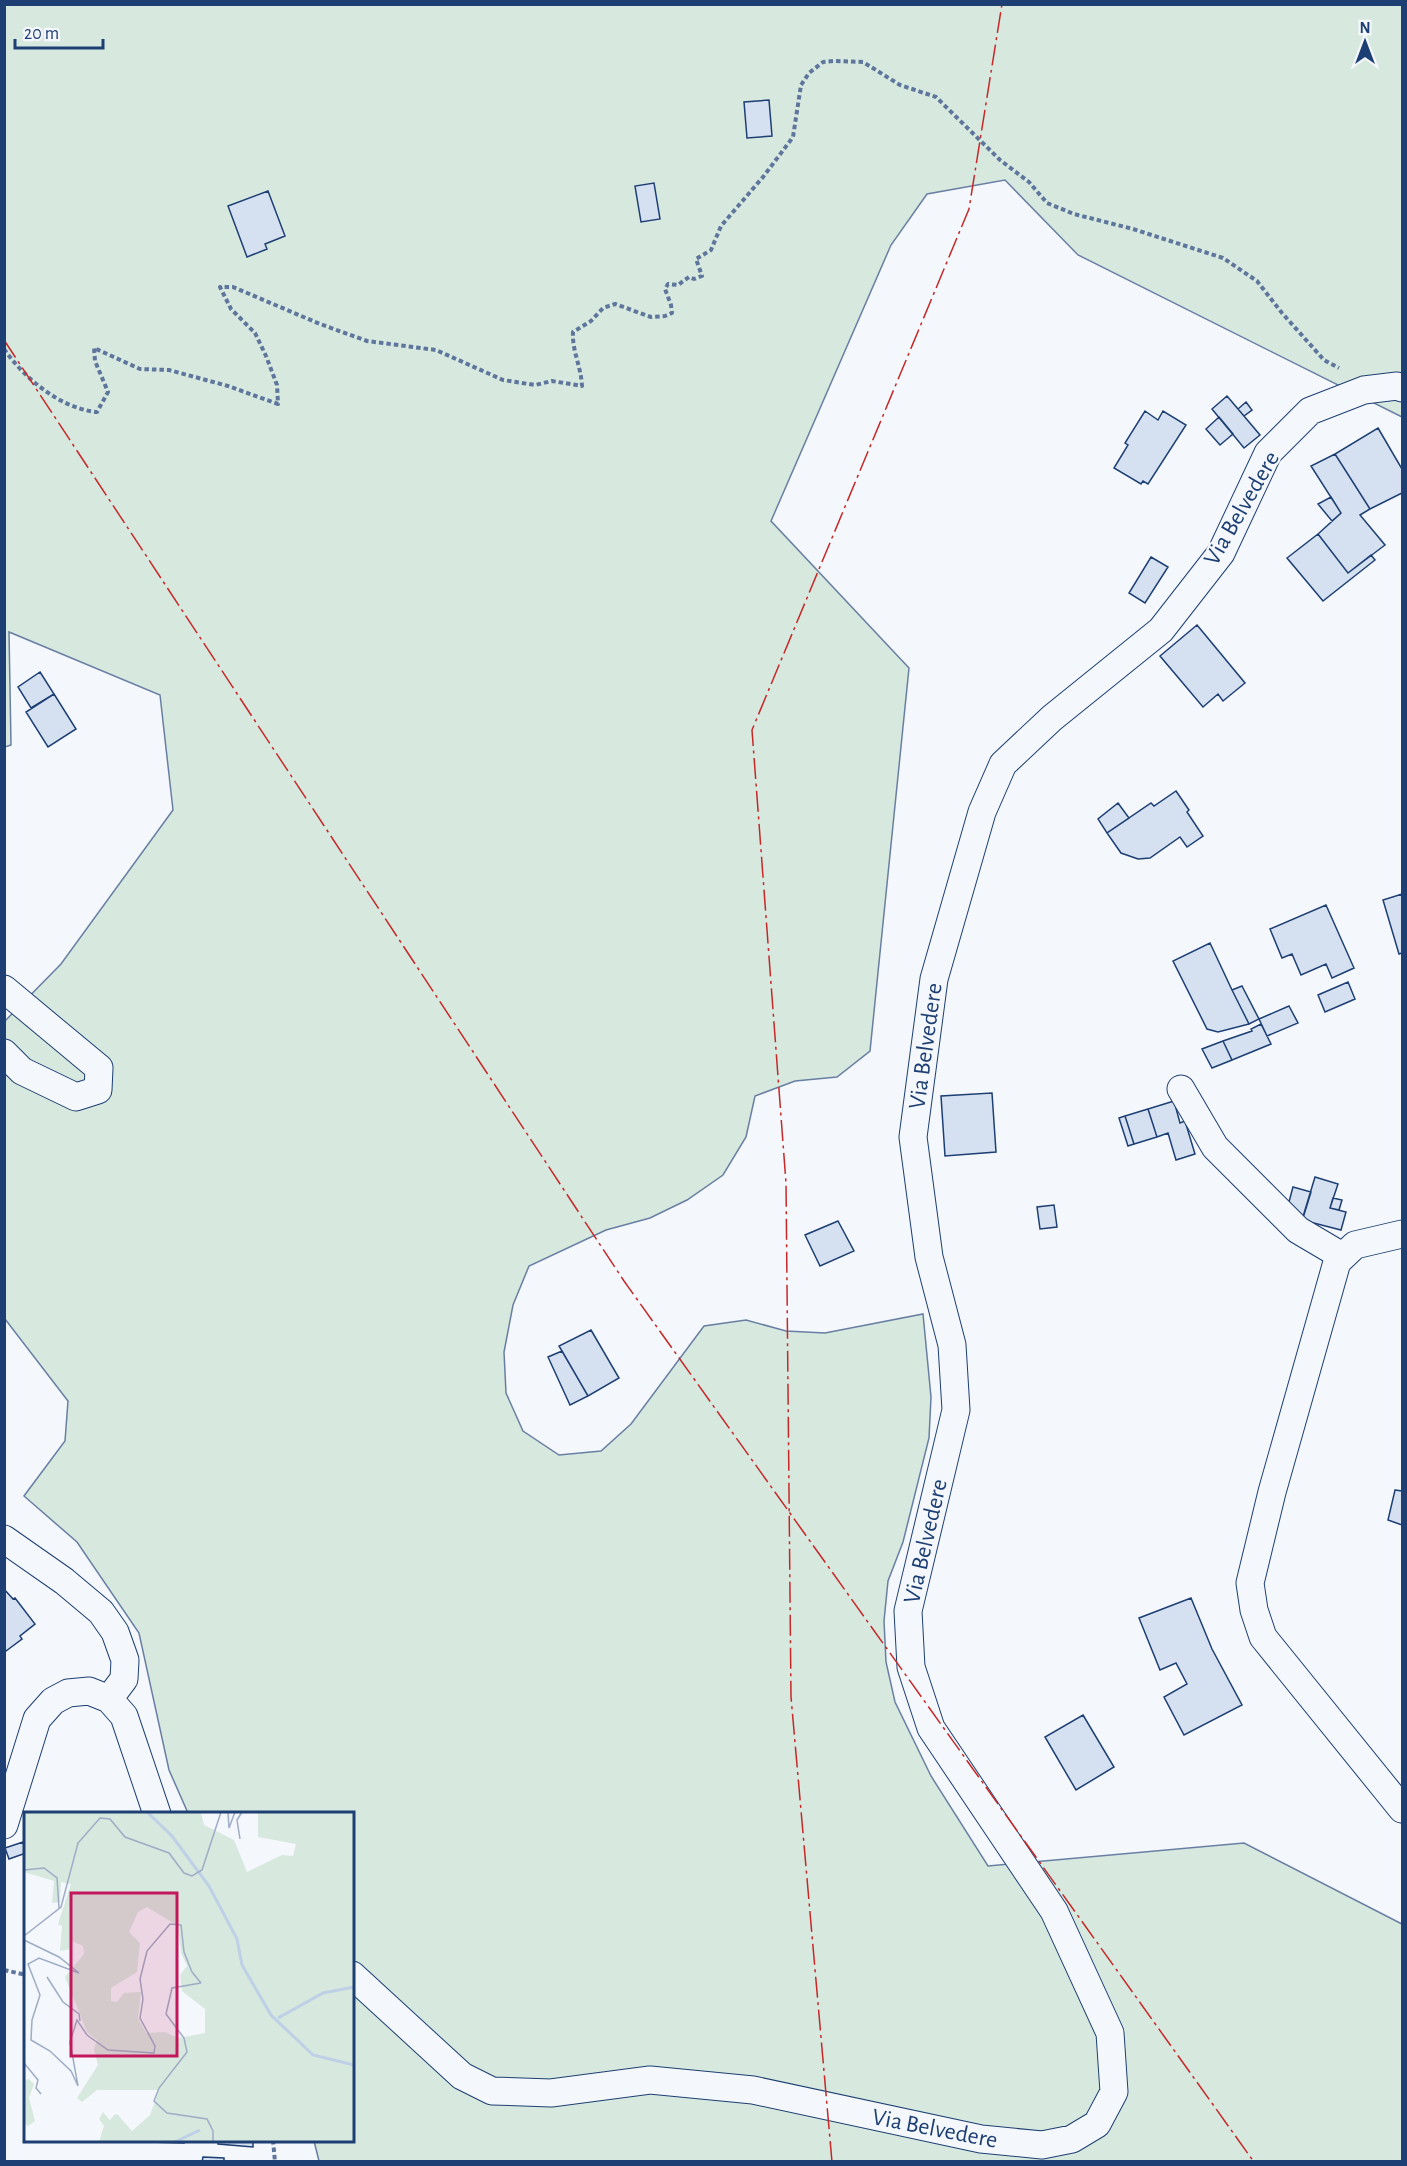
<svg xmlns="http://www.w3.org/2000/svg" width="1407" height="2166" viewBox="0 0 1407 2166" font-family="'Alegreya Sans',sans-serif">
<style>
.green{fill:#d7e8df;stroke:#687fa3;stroke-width:1.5}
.building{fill:#d5e0f0;stroke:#1d3f73;stroke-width:1.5}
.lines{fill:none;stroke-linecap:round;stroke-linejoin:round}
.minor-casing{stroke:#1d3f73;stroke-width:29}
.path{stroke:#5e769c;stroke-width:4;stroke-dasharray:4.5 3;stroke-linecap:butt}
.minor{stroke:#f4f7fb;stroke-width:27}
.power{stroke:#c62828;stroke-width:1.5;stroke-dasharray:21 4.5 3 4.5;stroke-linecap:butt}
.labels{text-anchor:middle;stroke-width:4.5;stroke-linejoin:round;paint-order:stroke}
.street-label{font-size:24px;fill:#1d3f73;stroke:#f4f7fb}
.inset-river{fill:none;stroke:#bed0e5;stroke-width:3}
.inset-road{fill:none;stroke:#9eadc5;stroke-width:1.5}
.view{fill:#c2185b;fill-opacity:0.15;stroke:#c2185b;stroke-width:3}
.inset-edge{fill:none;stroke:#1d3f73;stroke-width:3}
</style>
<rect width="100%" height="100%" fill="#f4f7fb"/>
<!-- green -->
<path class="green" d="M5,5H1402V417L1078,255L1005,180L927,194L891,245L771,521L909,668L870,1051L837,1077L795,1081L755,1096L746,1137L723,1175L687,1200L650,1218L606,1230L529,1266L513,1305L504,1352L506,1393L523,1431L559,1455L601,1451L631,1424L704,1326L746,1320L786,1331L825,1333L923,1314L931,1397L929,1438L903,1542L888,1581L884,1621L886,1662L895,1702L931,1776L988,1866L1244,1843L1402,1924V2161H319L314,2141L352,2140V1814L188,1813L169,1770L139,1633L77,1542L24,1496L65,1441L68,1401L5,1319V1021L61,964L173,810L160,695L9,632L11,745L5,747Z"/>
<!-- building -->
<path class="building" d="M769,100L772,136L747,138L744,102Z
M654,183L660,219L641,222L635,186Z
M268,191L285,236L265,244L267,249L247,257L228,206Z
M1227,396L1260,435L1244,448L1212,409Z
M1246,402L1252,410L1244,416L1238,409Z
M1145,411L1158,420L1163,411L1186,425L1148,484L1143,481L1141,484L1114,468L1128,445L1125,443Z
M1219,417L1233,434L1220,445L1206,429Z
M1378,428L1402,469V493L1370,509L1335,454Z
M1335,454L1370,509L1360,515L1385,545L1348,573L1318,534L1341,513L1311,466Z
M1331,497L1341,513L1332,521L1318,504Z
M1318,534L1348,573L1371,555L1375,560L1323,601L1287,558Z
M1151,557L1168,567L1145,603L1129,593Z
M1197,625L1245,683L1223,701L1218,694L1203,707L1160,656Z
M40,672L54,694L31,708L18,687Z
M54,694L76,729L48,747L26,712Z
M1176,791L1189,810L1187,812L1203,836L1187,847L1180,837L1150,858L1138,859L1121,853L1107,833L1151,803L1154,806Z
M1118,803L1129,818L1107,833L1098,819Z
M1402,894V953L1399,954L1383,900Z
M1326,905L1354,968L1332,978L1326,964L1301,975L1292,954L1282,958L1270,929Z
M1210,943L1232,990L1249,1024L1218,1032L1207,1029L1173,961Z
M1348,982L1355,999L1325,1012L1318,995Z
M1242,986L1259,1019L1249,1024L1232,990Z
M1289,1006L1298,1023L1267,1036L1259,1019Z
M1261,1024L1271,1044L1232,1060L1223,1041L1252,1031L1251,1029Z
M1223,1041L1232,1060L1212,1068L1202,1049Z
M992,1093L996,1152L945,1156L941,1096Z
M1174,1101L1180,1123L1185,1121L1195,1154L1176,1160L1168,1133L1157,1137L1148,1109Z
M1148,1109L1157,1137L1134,1144L1125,1116Z
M1125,1116L1134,1144L1128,1146L1119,1118Z
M1315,1177L1338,1184L1330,1208L1346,1212L1341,1230L1302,1220Z
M1293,1187L1311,1192L1303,1218L1286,1213Z
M1333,1198L1342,1200L1339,1210L1330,1208Z
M1054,1205L1057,1227L1040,1229L1037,1207Z
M838,1221L854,1251L820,1266L805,1235Z
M591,1330L619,1378L588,1396L559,1346Z
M562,1351L588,1396L570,1405L548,1357Z
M1395,1490L1402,1491V1525L1388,1520Z
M4,1589L13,1599L15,1598L35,1624L20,1636L22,1639L6,1651L4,1648Z
M1191,1598L1212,1649L1242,1705L1184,1735L1164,1697L1187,1684L1176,1663L1160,1670L1139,1618Z
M1083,1715L1114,1767L1076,1790L1045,1737Z
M23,1842L26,1853L9,1859L5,1848Z
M148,2140H184V2143L148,2142Z
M218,2140H253V2147L218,2144Z
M203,2157L224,2158V2162H202Z"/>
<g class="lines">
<!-- minor casing -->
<g class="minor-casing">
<path id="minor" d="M4,989L99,1068L98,1090L76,1097L22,1071L4,1053
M1181,1089L1215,1147L1298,1230L1342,1256
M1402,1234L1355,1245L1337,1262L1272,1492L1250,1583L1254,1610L1263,1637L1402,1809
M4,1539L64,1581L101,1612L115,1632L125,1660L124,1679L109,1699
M4,1825L37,1719L53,1701L68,1693L89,1691L109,1699L124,1716L157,1814
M352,1975L462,2076L492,2091L551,2093L650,2080L753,2090L981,2139L1042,2145L1072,2139L1097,2124L1114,2092L1110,2033L1054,1911L931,1728L911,1667L908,1611L956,1410L952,1345L929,1257L913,1137L934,979L982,812L1003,764L1052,718L1161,630L1221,553L1268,453L1310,411L1364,390L1397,386L1402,388"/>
</g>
<!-- path -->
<path class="path" d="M4,349C24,378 61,409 97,412L108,392L95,361L94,348L140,369L169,370L228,386L278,404L277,385L266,356L255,333L231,309L220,287H233L320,324L367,341L436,350L503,380L535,385L552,381L582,386C581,366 572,351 573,332L591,321L603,308L615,304L651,317L665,316L672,313L671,305L665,289L668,284L678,285L689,277L694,279L702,276L696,259L711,250L721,226L763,177L793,137L801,85L809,73L823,62L834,61L863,62L900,85L936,97L1000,160L1029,182L1047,203L1074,214L1133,229L1223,258L1257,281L1282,313L1324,360L1339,368
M4,1970L26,1975
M273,2140L275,2162"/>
<!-- minor -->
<use href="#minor" class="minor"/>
<!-- power -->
<path class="power" d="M4,340L624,1281L1254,2162
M832,2162L791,1697L786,1183L752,730L969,209L1002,4"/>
</g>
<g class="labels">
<!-- street labels -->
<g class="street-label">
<text transform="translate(1241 508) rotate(-60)" y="8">Via Belvedere</text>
<text transform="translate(925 1046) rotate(-82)" y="8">Via Belvedere</text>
<text transform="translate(925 1541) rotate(-77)" y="8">Via Belvedere</text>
<text transform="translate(935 2128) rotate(11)" y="8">Via Belvedere</text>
</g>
</g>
<!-- overview -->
<g transform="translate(24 1812)">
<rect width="330" height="330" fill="#f4f7fb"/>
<path d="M0,0H177L180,13L210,28L223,60L258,43L269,44L272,32L234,25V0H330V330H75L80,314L75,307L79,300L86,308L91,302L94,303L108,319L126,303L135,278H73L58,290L53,286L74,253L70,237L73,228L63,220L41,165L60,142L59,134L48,129V137L36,139L38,114L34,112L47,72L37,70L36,90L28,91L30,69L0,60ZM123,95L154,114L157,141L163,154L156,163L158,179L181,197V221L154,226L141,220L122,221L114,206L117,180L100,181L93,190L87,189V176L113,160L116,131L105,120L114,100ZM5,267L10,272L5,286L11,309L4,314L0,311V268Z" fill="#d7e8df" fill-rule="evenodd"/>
<path class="inset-river" d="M123,0L148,24L185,74L213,127L218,153L247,203L289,243L330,253M254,206L299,181L330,175M151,330L176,318"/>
<path class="inset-road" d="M204,0L205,16L211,0M216,27L213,8L218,0M0,58L20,56L33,66L35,96M0,124L37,95L54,31L76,6L86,7L101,25L145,41L160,61L168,64L178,58L197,0M0,128L35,145L55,161L15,146L4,152L16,183L8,208L7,228L26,239L47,259L54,274L46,230L53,208L63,223L84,238L130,241L131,234L116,206L119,187L116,167L123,139L146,112L157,113L160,140L168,160L177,171M23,165L39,190L55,202L56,209M177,171L148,176L142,202L160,226L163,240L135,276L130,289L143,301L183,307L189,319V330M0,251L14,268L12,276L17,282"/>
<path class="view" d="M47,81H153V244H47Z"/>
<rect width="330" height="330" class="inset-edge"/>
</g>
<!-- border -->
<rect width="1407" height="2166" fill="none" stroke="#1d3f73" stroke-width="12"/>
<!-- north arrow -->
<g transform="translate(1365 42)" stroke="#f4f7fb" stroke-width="4.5" paint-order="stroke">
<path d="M0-4.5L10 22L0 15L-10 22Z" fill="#1d3f73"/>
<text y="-9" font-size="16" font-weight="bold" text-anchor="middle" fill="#1d3f73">N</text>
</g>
<!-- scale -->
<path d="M15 39v9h88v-9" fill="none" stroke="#1d3f73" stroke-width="3"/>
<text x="24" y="39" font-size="18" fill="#1d3f73" stroke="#f4f7fb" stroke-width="4.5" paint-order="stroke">20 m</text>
</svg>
